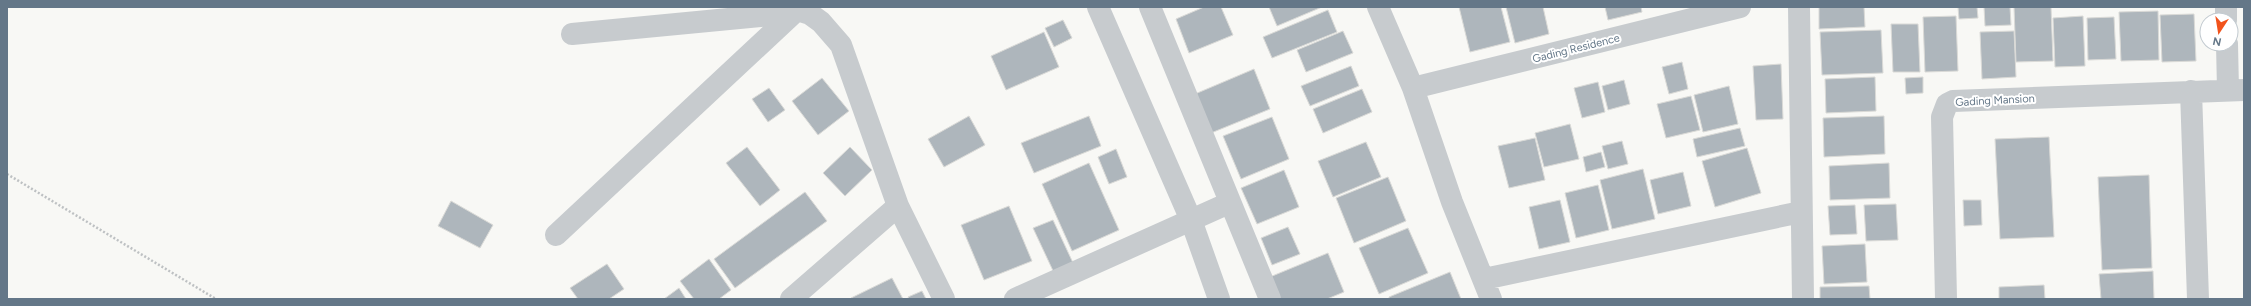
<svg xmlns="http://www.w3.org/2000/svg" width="2251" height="306" viewBox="0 0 2251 306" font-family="Figtree,sans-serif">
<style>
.building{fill:#aeb6bc;stroke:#dadad7}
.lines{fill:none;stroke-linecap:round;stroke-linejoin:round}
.path{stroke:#bec1c3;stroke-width:2.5;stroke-dasharray:2 2;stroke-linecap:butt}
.minor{stroke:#c7cbce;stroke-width:22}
.labels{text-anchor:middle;stroke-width:4;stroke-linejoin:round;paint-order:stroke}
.street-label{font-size:11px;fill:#647788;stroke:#fff}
</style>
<rect width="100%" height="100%" fill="#f8f8f5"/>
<!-- building -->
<path class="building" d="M1204,7H1221L1233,35L1189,53L1176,19Z
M1269,7H1322L1277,26Z
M1459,7H1501L1510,42L1470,52Z
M1506,7H1543L1549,34L1515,43Z
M1605,7H1641L1642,12L1608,20Z
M1819,7H1864L1865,27L1819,29Z
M1958,7H1977L1978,18L1959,19Z
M1984,7H2010L2011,25L1985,26Z
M2014,7H2051L2053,61L2016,62Z
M1328,10L1337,32L1272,58L1263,37Z
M2158,11L2159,60L2121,61L2119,12Z
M2194,14L2196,61L2162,62L2160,15Z
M1956,16L1958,71L1925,72L1923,17Z
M2083,16L2085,66L2055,67L2053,18Z
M2114,17L2116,59L2088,60L2087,18Z
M1063,20L1072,38L1054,47L1045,28Z
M1891,24H1918L1920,72H1893Z
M1881,30L1883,73L1822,75L1820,32Z
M1343,31L1353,53L1306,72L1297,50Z
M2014,31L2016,77L1982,79L1980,32Z
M1044,32L1059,67L1006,90L991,56Z
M1682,62L1688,89L1669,94L1662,67Z
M1781,64L1783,119L1756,120L1753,66Z
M1351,66L1359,86L1310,106L1301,86Z
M1254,69L1270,109L1211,133L1195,94Z
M1875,77L1876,111L1826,113L1825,79Z
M1923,77V93L1906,94L1905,78Z
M822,78L849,111L818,135L792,101Z
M1624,80L1630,104L1608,110L1602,86Z
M1598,82L1605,112L1582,118L1574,88Z
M1729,86L1738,124L1703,132L1694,95Z
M769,88L785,110L768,122L752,99Z
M1362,89L1372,112L1323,133L1313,109Z
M1691,96L1700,130L1666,138L1657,104Z
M969,116L985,145L944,167L928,139Z
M1089,116L1101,146L1034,173L1021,143Z
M1884,116L1885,154L1824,157L1823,118Z
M1272,117L1289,159L1241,179L1223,136Z
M1570,124L1579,159L1544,167L1535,133Z
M1740,128L1745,146L1697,157L1693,139Z
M2049,137L2054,237L2000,239L1995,139Z
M1535,138L1545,180L1509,188L1498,146Z
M1622,141L1628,164L1608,169L1602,146Z
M1366,142L1381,177L1333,197L1318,161Z
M747,147L780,190L760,206L726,163Z
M850,147L872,170L845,196L823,173Z
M1747,148L1761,193L1715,207L1702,161Z
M1116,149L1127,177L1109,184L1098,157Z
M1601,152L1605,167L1586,172L1583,157Z
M1089,163L1119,230L1072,251L1042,184Z
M1889,163L1890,198L1830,200L1829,166Z
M1643,169L1655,219L1612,229L1600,180Z
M1284,170L1299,207L1257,224L1241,188Z
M1683,172L1691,206L1658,214L1650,180Z
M2149,175L2152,268L2102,270L2098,177Z
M1388,177L1406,221L1354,243L1336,198Z
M1598,185L1609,230L1576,238L1565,193Z
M805,192L827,221L735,288L714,259Z
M1560,200L1570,242L1539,249L1529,207Z
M1963,200H1981L1982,225L1964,226Z
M451,201L493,225L480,248L438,226Z
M1896,204L1898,240L1866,241L1864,205Z
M1855,205L1857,234L1830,235L1828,206Z
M1009,206L1032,261L984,280L961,225Z
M1053,220L1074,265L1055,275L1033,228Z
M1288,227L1300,254L1272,265L1261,238Z
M1408,228L1428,273L1379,294L1359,248Z
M1865,244L1867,282L1824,284L1822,246Z
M1328,253L1344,292L1327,299H1273L1265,279Z
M709,259L731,290L719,299H694L680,281Z
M607,264L624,289L609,299H578L570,288Z
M2153,271L2154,299H2101L2099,274Z
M1450,272L1461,299H1389V297Z
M892,278L903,299H851V298Z
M2044,285L2045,299H1999V287Z
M1869,286L1870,299H1820V287Z
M679,288L686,299H664Z
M922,291L926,299H909L908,297Z"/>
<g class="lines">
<!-- path -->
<path class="path" d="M7,174L216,299"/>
<!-- minor -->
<path class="minor" d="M1098,7L1191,220L1219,299
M1150,7L1270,299
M1378,7L1413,88L1452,202L1491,299
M1799,7L1803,299
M2226,7V20
M572,34L771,15L797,10L810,14L821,22L841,45L898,206L944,299
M2227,44L2228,90
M1413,88L1740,7
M2191,91L2198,299
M556,235L797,10
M1484,279L1801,212
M791,299L898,206
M1015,299L1229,203
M1946,299L1942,117L1947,104L1953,101L2244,90"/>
</g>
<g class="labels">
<!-- street labels -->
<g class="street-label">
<text transform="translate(1576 48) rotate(-14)" y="4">Gading Residence</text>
<text transform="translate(1995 100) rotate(-3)" y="4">Gading Mansion</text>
</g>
</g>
<!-- border -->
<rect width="2251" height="306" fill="none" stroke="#647788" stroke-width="16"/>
<!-- north arrow -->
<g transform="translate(2219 32) rotate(192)"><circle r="19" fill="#ffffff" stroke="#c1c9cf"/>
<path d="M0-3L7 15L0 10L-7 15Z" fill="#f1531c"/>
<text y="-6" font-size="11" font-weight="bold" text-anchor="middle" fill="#647788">N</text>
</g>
</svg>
